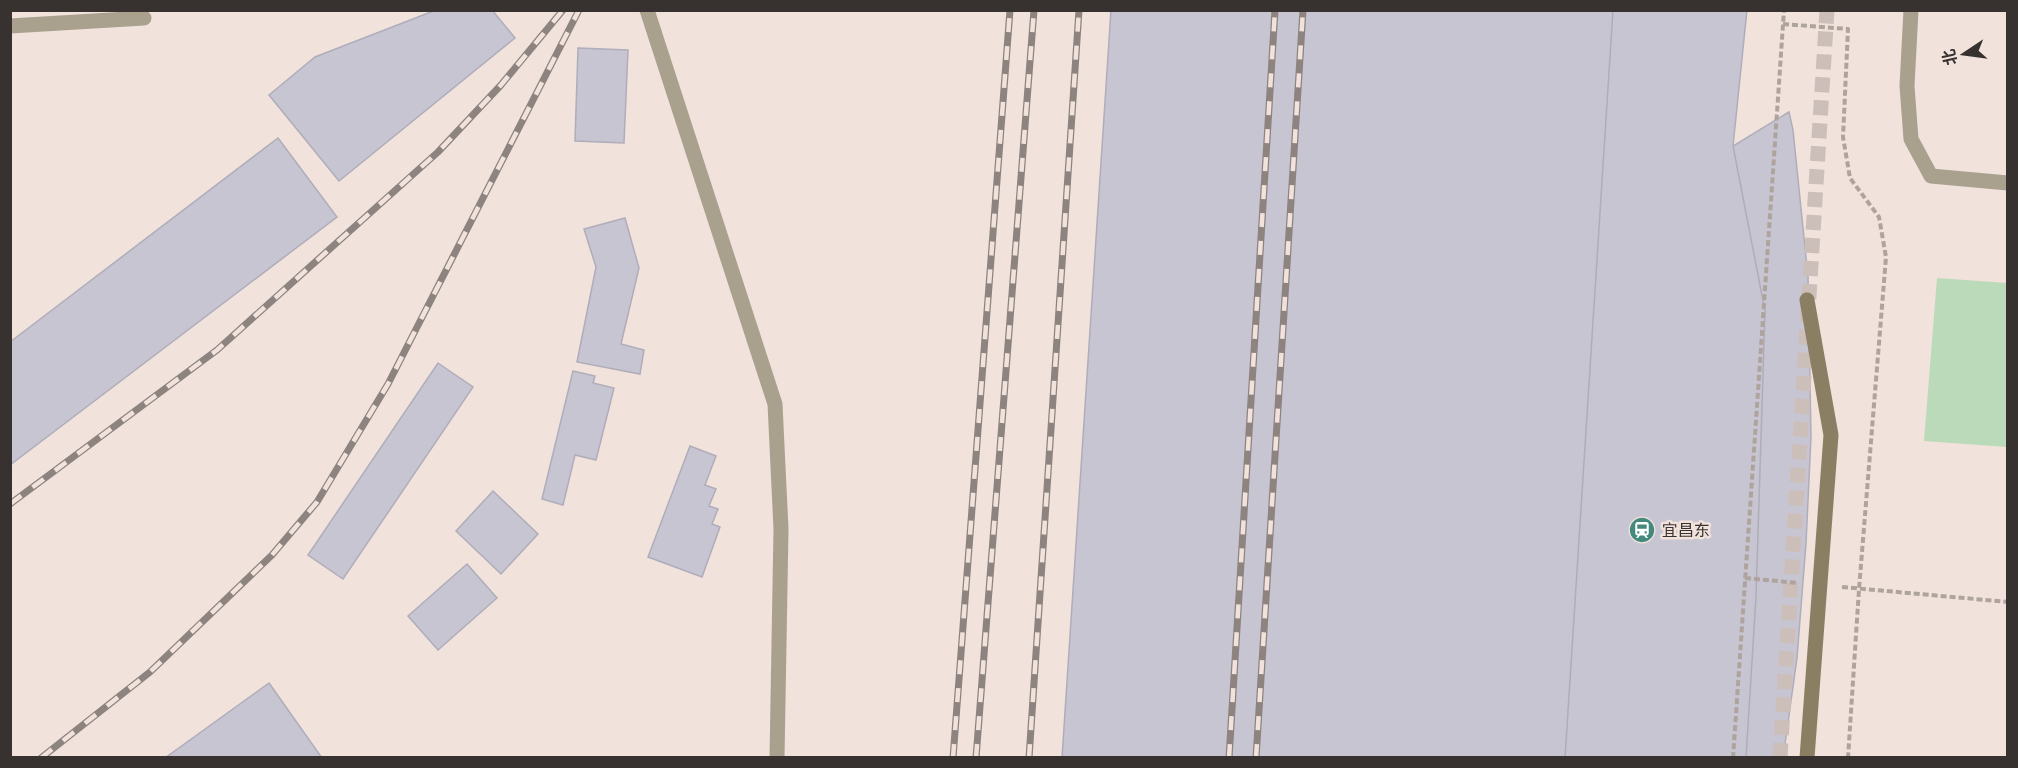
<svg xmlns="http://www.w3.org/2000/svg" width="2018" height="768" viewBox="0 0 2018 768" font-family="Figtree,'Noto Sans SC',sans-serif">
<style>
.green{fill:#badab9}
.building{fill:#c7c5d2;stroke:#afadba;stroke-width:1.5}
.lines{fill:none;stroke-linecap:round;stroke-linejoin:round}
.secondary-tunnel{stroke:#ccbfb9;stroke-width:15;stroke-dasharray:15 8;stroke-linecap:butt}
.path{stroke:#afa39e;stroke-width:4;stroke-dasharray:6 3;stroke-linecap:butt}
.lane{stroke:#a9a18e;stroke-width:15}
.street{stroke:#a9a18e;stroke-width:15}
.secondary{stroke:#8b7f63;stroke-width:15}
.rail-casing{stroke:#8d837f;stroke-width:7}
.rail{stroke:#f1e2dc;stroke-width:4.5;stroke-dasharray:14;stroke-linecap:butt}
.labels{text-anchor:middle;stroke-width:5;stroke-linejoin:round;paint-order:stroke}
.poi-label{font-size:16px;fill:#37322f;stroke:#f1e2dc;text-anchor:start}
</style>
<rect width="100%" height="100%" fill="#f1e2dc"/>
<!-- green -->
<path class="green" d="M1937,278L2007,283V447L1924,441Z"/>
<!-- building -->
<path class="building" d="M436,10H492L515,38L339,181L269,95L315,57Z
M1111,10H1613L1565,758H1062Z
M1613,10H1747L1733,146L1765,311L1756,597L1746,758H1565Z
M578,48L628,50L624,143L575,141Z
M1789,112L1793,130L1808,277L1811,437L1806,543L1797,658L1783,758H1746L1756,597L1765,311L1733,146Z
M278,138L337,217L10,465V342Z
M625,218L639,268L621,344L644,350L640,374L577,362L596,267L584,229Z
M438,363L473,387L343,579L308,555Z
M573,371L595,376L593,383L614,388L596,460L575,455L563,505L542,499Z
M690,446L716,456L705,485L716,489L709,506L718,509L712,524L720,527L702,577L648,557Z
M493,491L538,534L501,574L456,531Z
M467,564L497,598L438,650L408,616Z
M269,683L322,758H165Z"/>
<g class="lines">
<!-- secondary-tunnel -->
<path class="secondary-tunnel" d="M1780,758L1827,10"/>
<!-- path -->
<path class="path" d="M1783,24L1848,29L1843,137L1850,178L1879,217L1886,257L1859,589L1848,758
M1745,578L1798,583
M1842,587L2008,602
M1733,758L1784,10"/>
<!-- lane -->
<path class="lane" d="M1911,10L1907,86L1911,139L1931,176L2008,183
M10,26L144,18"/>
<!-- street -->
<path class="street" d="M647,10L775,404L781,529L777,758"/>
<!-- secondary -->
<path class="secondary" d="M1807,758L1831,435L1807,300"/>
<!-- rail casing -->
<g class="rail-casing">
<path id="rail" d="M10,504L217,350L438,152L501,85L563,10
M41,758L150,672L272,555L317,502L388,384L579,10
M953,758L1010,10
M976,758L1034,10
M1029,758L1079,10
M1229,758L1275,10
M1256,758L1303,10"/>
</g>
<!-- rail -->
<use href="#rail" class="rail"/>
</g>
<!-- icons -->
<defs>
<g id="station-disc" transform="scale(1.35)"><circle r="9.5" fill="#45897d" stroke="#f1e2dc"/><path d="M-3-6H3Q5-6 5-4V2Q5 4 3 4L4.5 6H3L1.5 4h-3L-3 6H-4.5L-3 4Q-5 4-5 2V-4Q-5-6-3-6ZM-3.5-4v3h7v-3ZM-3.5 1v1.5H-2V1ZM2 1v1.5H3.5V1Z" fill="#fff"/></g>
</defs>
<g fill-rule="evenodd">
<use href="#station-disc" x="1642" y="530"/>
</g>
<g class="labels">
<!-- poi labels -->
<g class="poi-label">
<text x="1662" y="536">宜昌东</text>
</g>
</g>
<!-- border -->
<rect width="2018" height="768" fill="none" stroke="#37322f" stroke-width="24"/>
<!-- north arrow -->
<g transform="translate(1964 54) rotate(257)" stroke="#f1e2dc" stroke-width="4.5" paint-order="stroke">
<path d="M0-4.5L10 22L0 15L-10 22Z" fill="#37322f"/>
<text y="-9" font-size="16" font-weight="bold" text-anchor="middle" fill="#37322f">北</text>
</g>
</svg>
